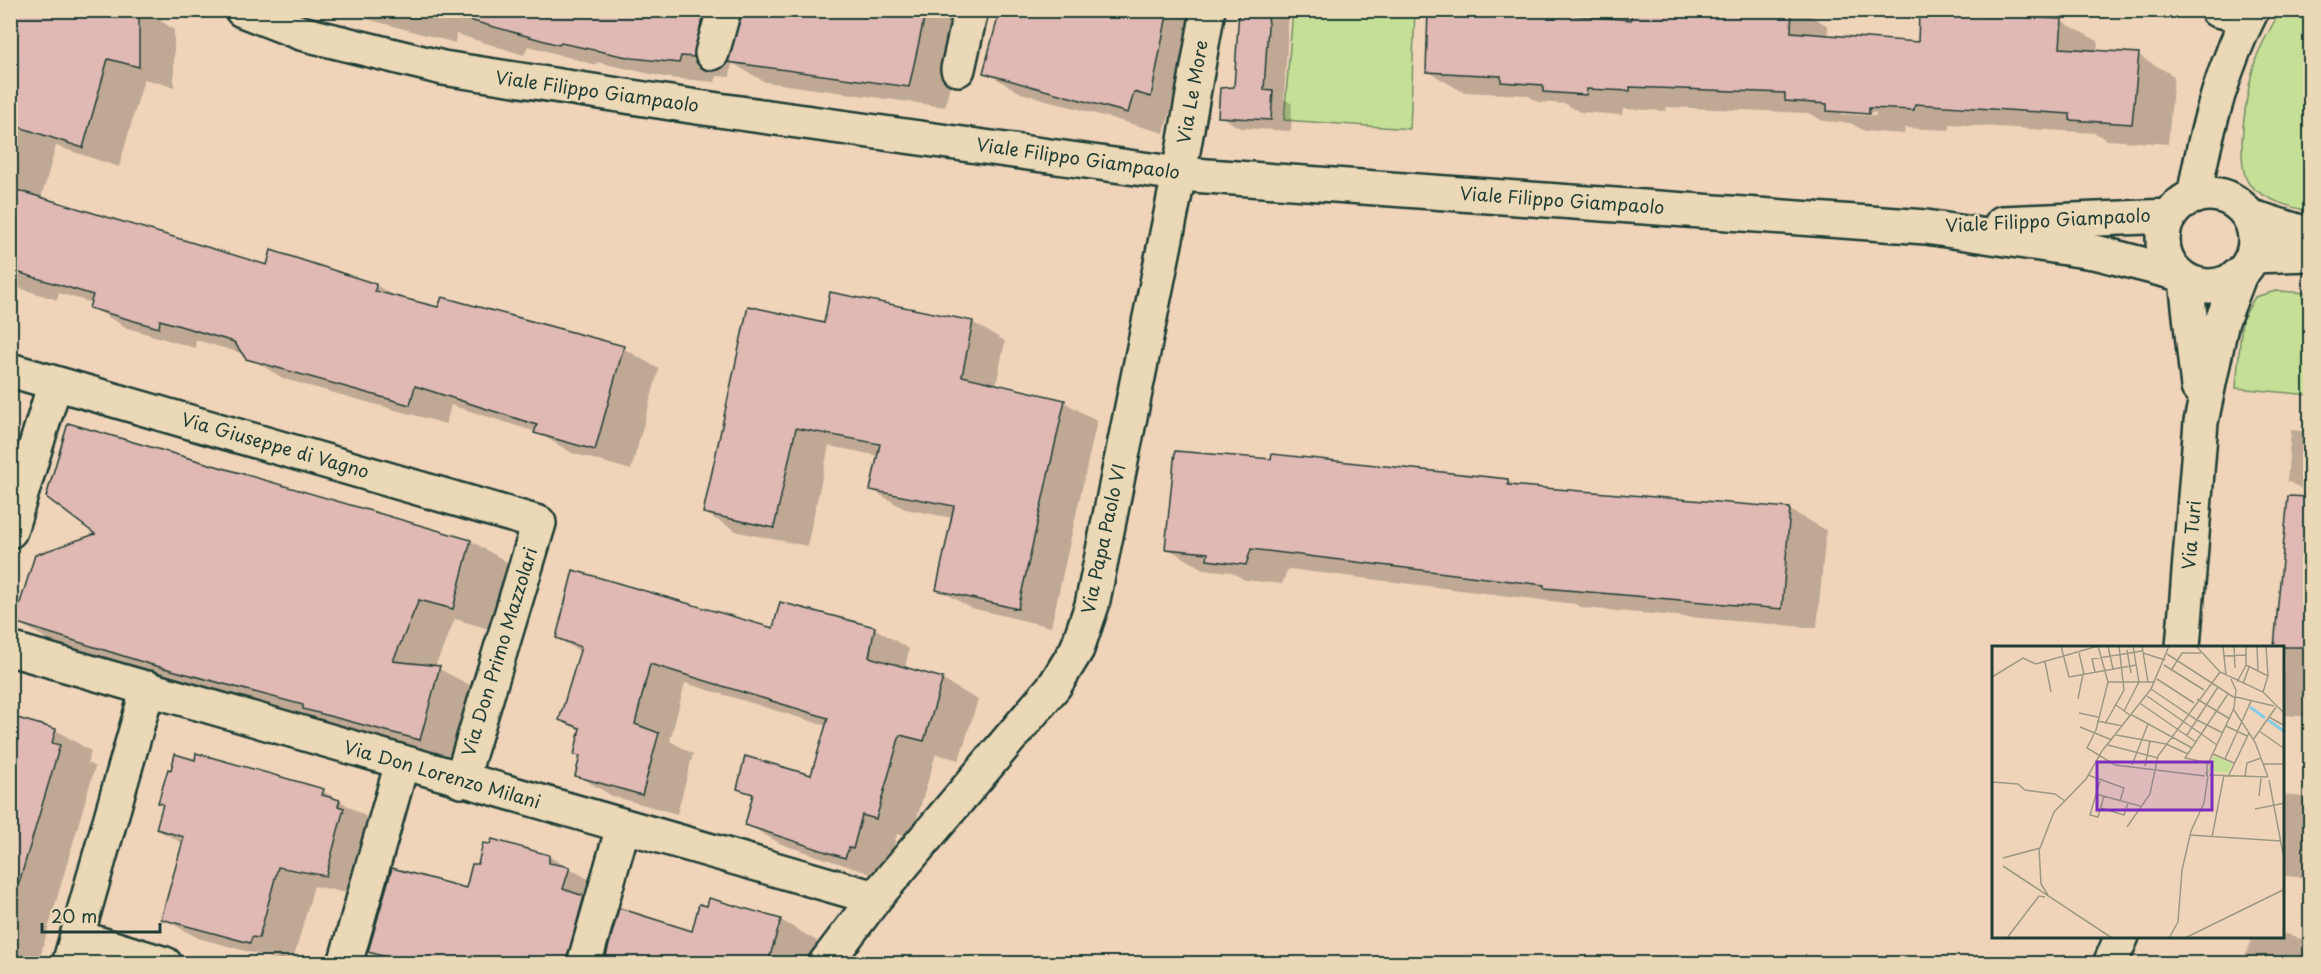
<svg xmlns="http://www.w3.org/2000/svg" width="2321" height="974" viewBox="0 0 2321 974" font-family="'Playpen Sans',sans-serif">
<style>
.green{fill:#c5e096;stroke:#728e65;stroke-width:1.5}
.shadow{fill:#0003;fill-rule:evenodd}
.building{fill:#e0b9b4;stroke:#1f3d34;stroke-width:1.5}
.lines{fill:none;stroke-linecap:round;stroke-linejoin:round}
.minor-casing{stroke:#1f3d34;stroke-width:38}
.tertiary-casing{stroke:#1f3d34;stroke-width:38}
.minor{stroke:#ebd8b6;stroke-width:33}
.tertiary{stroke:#ebd8b6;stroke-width:33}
.labels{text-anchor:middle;stroke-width:4.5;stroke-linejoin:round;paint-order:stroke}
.street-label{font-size:18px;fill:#1f3d34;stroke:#ebd8b6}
.inset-river{fill:none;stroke:#85cbe7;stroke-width:3}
.inset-road{fill:none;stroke:#9c9884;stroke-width:1.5}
.view{fill:#7b2cbf;fill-opacity:0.15;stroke:#7b2cbf;stroke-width:3}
.inset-edge{fill:none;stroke:#1f3d34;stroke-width:3}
</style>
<rect width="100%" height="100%" fill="#f0d4ba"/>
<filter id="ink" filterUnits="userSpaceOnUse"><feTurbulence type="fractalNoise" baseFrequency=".0167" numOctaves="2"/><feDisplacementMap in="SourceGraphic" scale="12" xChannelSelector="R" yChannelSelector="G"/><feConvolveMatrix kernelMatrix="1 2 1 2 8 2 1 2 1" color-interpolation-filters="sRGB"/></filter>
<g filter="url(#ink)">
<!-- green -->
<path class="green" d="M1293,10L1415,11L1410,129L1284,120Z
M2280,11H2310V211C2292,208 2266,200 2251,186C2232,168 2248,79 2257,56C2263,40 2273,25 2280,11Z
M2276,291L2310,293V395L2236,388L2242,320L2255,297Z"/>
<!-- shadow -->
<path class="shadow" d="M10,10H146L174,30V87L144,79L119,167L56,146L41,199L268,266L376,285L399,299L623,348L659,369L631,470L572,453L536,432L451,405L446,424L284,379L244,354L196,340L195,348L127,328L91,307L92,303L59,293L57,300L10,285Z
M334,10H967L945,107L765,82L732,63L730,77L717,76L715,82L669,78L597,62L596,65L528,46L524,55L456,34L455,43Z
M1001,10H1208L1187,116L1170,112L1164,133L1021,93L985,72Z
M1240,10H1289L1284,99L1292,104L1291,131L1240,128L1220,116L1235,88Z
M1429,10H1545V16L1633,22L1634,10H1801L1828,26V36L1919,43L2061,21L2098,41L2097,52L2138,55L2174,76L2168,144L2107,140L2095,133L1950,124V130L1905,128L1904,134L1865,131L1850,123L1823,121L1808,113L1666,107V111L1623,109L1622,115L1580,112L1566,104L1538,102L1527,95L1463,92L1427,71ZM1838,110L1876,113V116L1841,114Z
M972,322L1005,341L996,386L1064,402L1097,421L1051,627L971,608L938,589L953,518L905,509L872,490L879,456L829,446L807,546L738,532L705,513L825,325Z
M2291,430L2310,432V493L2287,481Z
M1508,481L1519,487L1790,510L1826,530L1817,628L1582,608L1575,604L1288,569L1282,584L1245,580L1231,572L1203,569L1167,548Z
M471,541L507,562L489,629L455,619L435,667L476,688L456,759L340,729L328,722L187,684L52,642L16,621Z
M2284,549L2310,551V717L2284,715V647H2275Z
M874,628L909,649L905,669L943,680L978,700L959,760L936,754L911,838L897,834L888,868L880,877L781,844L746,824L754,796L739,788L812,777L827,726L685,683L670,741L693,754L677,814L612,796L577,775L581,757L576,754L581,731L561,720L581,652L557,638Z
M2223,644L2264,647H2222Z
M10,718L56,730L91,751L88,763L95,767L38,964H10Z
M2310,742V878L2284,876V795L2306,797Z
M323,791L375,822L361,896L314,886L294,957L288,956L286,962L198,938L162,918L184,844L157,829L164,805L160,802Z
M548,856L606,889L599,907L618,918L693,933L710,900L781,920L817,941L810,964H392L370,951L467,889Z
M2284,933L2310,942V964H2242L2253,936H2284Z"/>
<!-- building -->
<path class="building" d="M10,10H139V67L108,59L83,148L10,124Z
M470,10H704L694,57L681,56L679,63L632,58L561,43L559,45L469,20Z
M742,10H926L909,87L728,62Z
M1000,10H1168L1151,97L1134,92L1128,113L983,73Z
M1239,10H1269L1264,90L1273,91L1271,120L1218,117L1220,88L1234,87Z
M1428,10H1508L1631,20L1632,10H1792L1791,32L1918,42L1919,13L2062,19L2060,48L2139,53L2132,124L2070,120V114L1915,104L1914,110L1869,108V114L1827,111V104L1785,101V93L1630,87V91L1587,89L1586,95L1543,92V85L1501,82V76L1426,72Z
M10,188L267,265L271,250L376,284L375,291L438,307L442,297L624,346L595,450L534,433L537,425L415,386L410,405L246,359L234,342L160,320L159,328L89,308L93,295L10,270Z
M830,292L973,321L962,376L1065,400L1018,609L936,590L954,506L870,490L880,444L796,428L774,528L703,513L748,306L824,323Z
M68,423L471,540L453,609L419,600L393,661L440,666L420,740L303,709V705L149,664L14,622L35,555L95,534L46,497Z
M1175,451L1271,459L1272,454L1508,479V485L1790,508L1782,609L1544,588V585L1251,549L1246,565L1207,560L1208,553L1165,549Z
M2288,496L2310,497V647H2274Z
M573,570L773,628L780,602L875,627L869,657L943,678L924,741L900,735L876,819L862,815L853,849L849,848L845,858L745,825L753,794L737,789L745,756L811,775L828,718L650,664L635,724L659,733L642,795L575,776L580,756L574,755L580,728L559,720L581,647L556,638Z
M10,716L56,729L52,743L60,745L19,883L10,882Z
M196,753L324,789L322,795L340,800L338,806L344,808L326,876L278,867L259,938L252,937L250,943L161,919L184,837L156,829L163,804L158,803L168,769L171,770L175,754L195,760Z
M492,839L549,855V863L570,867L563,889L584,896L566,963H409L368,952L392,868L466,888L472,864H478L483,843L490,844Z
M709,898L781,919L770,956L771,963H604L619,908L692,931L699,904L707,906Z"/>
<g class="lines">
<!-- minor casing -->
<g class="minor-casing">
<path id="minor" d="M2217,10L2248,17
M712,53L724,10
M958,69L971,10
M10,370L539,523L461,781
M10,531L55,383
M10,649L875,898
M77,937L165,964
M69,964L148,688
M345,964L402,763
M584,964L623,827
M825,964L875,898L1055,685L1077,649L1092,605L1179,174L1208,10"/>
</g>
<!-- tertiary casing -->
<g class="tertiary-casing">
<path id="tertiary" d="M242,10L301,33L443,68L697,107L1179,174L1926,227L2099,253L2176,273
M2163 240a46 46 0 1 1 92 0a46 46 0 1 1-92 0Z
M2194,197C2205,133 2222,69 2252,10
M2249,216L2310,235
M2002,223L2170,216
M2253,256L2310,254
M2186,280L2198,387
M2183,647L2201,422L2222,321L2240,274
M2110,964L2122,936"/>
</g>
<!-- minor -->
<use href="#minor" class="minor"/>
<!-- tertiary -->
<use href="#tertiary" class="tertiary"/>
</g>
</g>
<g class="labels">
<!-- street labels -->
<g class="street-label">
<text transform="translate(597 92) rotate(8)" y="6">Viale Filippo Giampaolo</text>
<text transform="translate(1193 92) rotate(-80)" y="6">Via Le More</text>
<text transform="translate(1078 159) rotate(8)" y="6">Viale Filippo Giampaolo</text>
<text transform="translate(1562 201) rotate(4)" y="6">Viale Filippo Giampaolo</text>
<text transform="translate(2048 221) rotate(-3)" y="6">Viale Filippo Giampaolo</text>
<text transform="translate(275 446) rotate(16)" y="6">Via Giuseppe di Vagno</text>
<text transform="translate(2192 535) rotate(-85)" y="6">Via Turi</text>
<text transform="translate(1104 539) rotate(-78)" y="6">Via Papa Paolo VI</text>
<text transform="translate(500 652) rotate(-73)" y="6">Via Don Primo Mazzolari</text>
<text transform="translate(442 775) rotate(16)" y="6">Via Don Lorenzo Milani</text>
</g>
</g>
<!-- overview -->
<g transform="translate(1992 646)">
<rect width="292" height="292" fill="#f0d4ba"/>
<path d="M222,109L241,118L236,127L216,125Z" fill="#c5e096"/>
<path class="inset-river" d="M258,61L273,72M276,74L293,86"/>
<path class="inset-road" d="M69,0L77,31L144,19M106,0L116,36M116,0L121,23M150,0L156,36M204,0L228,26L271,46L293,68M231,0L234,29M242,0L243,22M265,0L266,25M135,4L139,27M87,7L92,28M151,7L173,14M175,8L243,52M231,10L254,9M53,16L59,46M172,19L212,44M254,19L276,30M180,23L190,7H209M103,26L100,13L150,5M0,31L31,12L44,18L106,0M165,33L202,57M116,36L104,84L95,102L123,119L213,130M116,36H163M245,36L254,19V0M251,38L257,21M159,43L205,74L231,87M271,46L276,30L274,0M155,50L225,99M244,51L282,60M86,53L91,28M205,53L238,73M149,58L204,96M124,59L139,70M242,64L263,96L276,131M132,65L147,36L141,0M87,67L106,71M140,69L200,102M277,71L293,80M105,75L131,80M114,76L132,44L127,0M234,80L255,90M88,81L120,94M267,85L293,103M124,89L174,98L196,108M195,89L226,41M261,94L284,61M116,99L166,112M221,108L242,117M233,113L259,55M216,117L193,112L236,48M272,118H293M140,119L156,78M153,120L158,95M214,126L215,130V120L242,62L244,44L239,33M96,129L132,142L128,155M217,129L276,131M237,129L257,87M253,130L255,117L269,112M277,134L293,218M108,135L98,169L106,171L112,150M0,136L26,138L33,144L63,148L73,155M104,148L148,160M267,150L269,132M109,162L132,169L136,157M263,163L293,157M135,181L158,148L166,110L228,26M198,189L289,195M220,191L232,129M47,202L49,238L56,249M11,212L48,202L62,166L94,133L110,105L159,43L177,0M11,220L120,292M15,292L47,250L53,251M177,292L186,276L190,224L199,185L212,157L216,130M193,292L293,243"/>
<path class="view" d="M105,116H220V164H105Z"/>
<rect width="292" height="292" class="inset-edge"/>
</g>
<!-- margin -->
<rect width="2321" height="974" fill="none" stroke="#ebd8b6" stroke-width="36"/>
<rect x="18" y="18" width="2285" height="938" fill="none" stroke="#1f3d34" stroke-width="2" filter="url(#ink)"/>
<!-- scale -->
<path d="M42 923v9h118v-9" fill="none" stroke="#1f3d34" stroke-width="3"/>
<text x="51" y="923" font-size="18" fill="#1f3d34" stroke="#ebd8b6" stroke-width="4.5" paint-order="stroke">20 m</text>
</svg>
